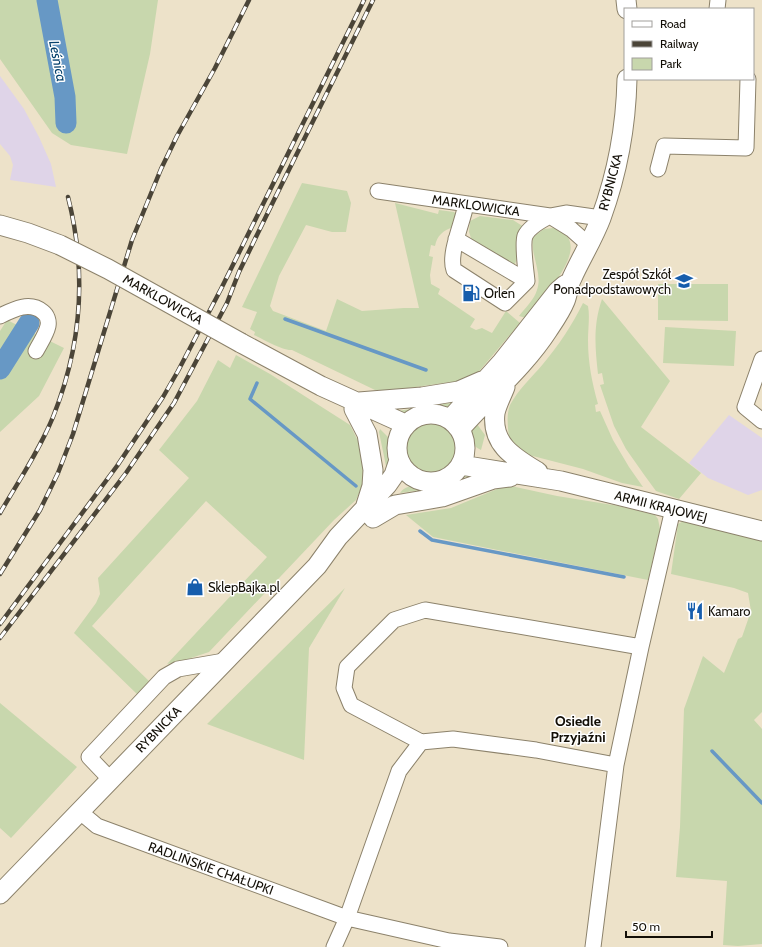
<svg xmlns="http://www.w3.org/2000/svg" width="762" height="947" viewBox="0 0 762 947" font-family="Cabin,sans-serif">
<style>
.industrial{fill:#dfd4e8}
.green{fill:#c8d7ad}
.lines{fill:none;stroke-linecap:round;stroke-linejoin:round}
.stream{stroke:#6798c5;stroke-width:3.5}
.river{stroke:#6798c5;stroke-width:21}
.minor-casing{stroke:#8c826b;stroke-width:17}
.major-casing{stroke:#8c826b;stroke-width:21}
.minor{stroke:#fff;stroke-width:15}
.major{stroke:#fff;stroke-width:19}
.rail-casing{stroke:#4b4538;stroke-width:4.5}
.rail{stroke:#fff;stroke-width:3;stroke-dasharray:9;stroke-linecap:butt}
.major-bridge-casing{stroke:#8c826b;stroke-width:21;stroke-linecap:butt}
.major-bridge{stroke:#fff;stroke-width:19}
.labels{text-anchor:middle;stroke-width:3;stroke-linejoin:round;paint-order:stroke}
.street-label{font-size:13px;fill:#130f07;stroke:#fff}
.poi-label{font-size:13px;fill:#130f07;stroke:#fff;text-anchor:start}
.water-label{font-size:14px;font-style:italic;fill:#07426d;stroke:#fff}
.neighbourhood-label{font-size:14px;font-weight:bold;fill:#130f07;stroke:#fff}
</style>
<rect width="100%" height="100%" fill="#ede2c9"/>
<!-- industrial -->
<path class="industrial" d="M0,76L24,109L39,137L51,164L56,187L10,180L13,165L10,156L0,144Z
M729,415L762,438V490L748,495L708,478L689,463Z"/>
<!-- green -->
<path class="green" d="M0,0H158L150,54L127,154L71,145L52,133L0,59Z
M302,183L347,191L351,203L346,232H332L306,225L279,276L270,306L273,311L326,331L337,299L362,311L404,308H419L395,203L438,214L439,210L454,212L456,214L453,227C443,231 437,235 435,246L431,245L429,256L433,257L430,275L431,284L440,289L438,294L475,319L470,327L476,330L482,328L492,333L506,311L520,323L481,369L472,378L455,384L451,382L387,391L375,390L292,350C283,351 263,339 254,335L255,332L250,329L257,312L242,307Z
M480,216L513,220L524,227C521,231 517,236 517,242C515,251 520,258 513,267L472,241L469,232L470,221Z
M553,228C600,241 540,300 526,318L519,316C525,308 534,300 537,290C543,273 530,255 533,237L544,229Z
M658,284H728V321L658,320Z
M602,299L670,381L641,427L701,473L679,499L656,491L645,476L626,449L614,426L600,385L604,384L602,373L598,374C595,347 593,325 602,299Z
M583,303L588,306C590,317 588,328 588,340C588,363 592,382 598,404L595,405L596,412L600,411L613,440L629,467L643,487L622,483L583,469L525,454L509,438C508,428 506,415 510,405C518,390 532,377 543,364C559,345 572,325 583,303Z
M7,320L64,348L39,396L0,432V331Z
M665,327L736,331L734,366L663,363Z
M236,355L270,374L350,425L359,443L363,470L362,486L356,500L334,520L209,652L179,662L167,664L267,557L206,501L92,626L149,681L148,685L139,696L74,633L96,603L100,594L98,578L189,478L159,450L197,401L218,360L230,368Z
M457,402L451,410H446L434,408L419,411L406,416L391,412Z
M474,420L485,435L481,450C467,444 469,431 474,420Z
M403 448a28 28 0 1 1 56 0a28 28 0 1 1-56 0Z
M380,429L390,439L392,444L394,460L385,478L386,466L379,432Z
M464,472L473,474L442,487L400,493C409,480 429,488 442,485C450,483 457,477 464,472Z
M511,486L557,496L619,506L655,515L658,519L660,529L648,580L433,537L406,515L451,508L502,487Z
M687,519L762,538V712L754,720L762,729V944L738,946L723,945L727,881L676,877L680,827L684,709L703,656L724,673L738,639L742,637L751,611L748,593L734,588L671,574L678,524Z
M345,588L309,648L304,760L207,724Z
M0,703L77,767L11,838L0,828Z"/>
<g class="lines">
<!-- stream -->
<path class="stream" d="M285,319L426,370
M257,383L250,399L356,486
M420,531L432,540L624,577
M712,751L762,803"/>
<!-- river -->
<path class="river" d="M47,0L65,97L66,123
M0,369L29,323"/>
<!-- minor casing -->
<g class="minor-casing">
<path id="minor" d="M717,9L718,0
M658,169L664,146L746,148L748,79
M378,191L550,216L566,213L601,218
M466,204C463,222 448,254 454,270L505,303L527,281C526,271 522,244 525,236C529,227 542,220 550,216
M550,216L571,229L589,245
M456,239L527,281
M0,316C14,309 30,301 43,312C47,315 49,321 48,326C46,335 40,343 36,351
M762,359L745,407L762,421
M616,765L536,750L453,739L421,742L351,705L344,688L347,667L394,620L425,610L641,647
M110,779L89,757L164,677L178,669L224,661
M79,811L97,826L347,918L449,941L500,947
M334,947L347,918L399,771L421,742
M593,947L616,765L641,647L673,509"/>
</g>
<!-- major casing -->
<g class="major-casing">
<path id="major" d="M626,0L627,9
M0,225L28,233L60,245
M241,343L321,386L405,424
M505,387C502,395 497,404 495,413C491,445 515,458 538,472
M359,402L422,397L459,391L482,381
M354,409L367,434L373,470L372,486L366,505
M397 448a34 34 0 1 1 68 0a34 34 0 1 1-68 0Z
M454,415L502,362L558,291L565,285
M460,429C489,396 524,367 548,330C554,321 561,311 565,301C568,294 568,285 572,278C581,258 593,239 601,218C617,174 626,126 627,79
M461,465L561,481L762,531
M373,518L395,505L442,497L493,479L510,477
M0,894L317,566L338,537L387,485L394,475L399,460"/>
</g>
<!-- minor -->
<use href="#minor" class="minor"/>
<!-- major -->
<use href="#major" class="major"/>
<!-- rail casing -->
<g class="rail-casing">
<path id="rail" d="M0,513C18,482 39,451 53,417C82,345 87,272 68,197
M0,574L40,510L58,473L73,434L132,240L161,169L177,136L215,68L249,0
M0,624L117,466L163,397L178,371L221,289L364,0
M0,638L126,473L174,403L227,303L239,272L273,202L373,0"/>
</g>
<!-- rail -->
<use href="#rail" class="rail"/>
<!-- major-bridge casing -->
<g class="major-bridge-casing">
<path id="major-bridge" d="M60,245L108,269L241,343"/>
</g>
<!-- major-bridge -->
<use href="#major-bridge" class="major-bridge"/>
</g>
<!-- icons -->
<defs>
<g id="school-bare" transform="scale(1.38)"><path d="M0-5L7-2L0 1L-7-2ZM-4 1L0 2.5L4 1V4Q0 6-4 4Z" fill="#165dac" stroke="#fff" stroke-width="2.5" paint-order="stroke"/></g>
<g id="fuel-bare" transform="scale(1.38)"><path d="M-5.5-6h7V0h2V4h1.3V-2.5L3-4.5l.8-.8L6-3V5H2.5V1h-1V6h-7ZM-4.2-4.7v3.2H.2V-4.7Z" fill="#165dac" stroke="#fff" stroke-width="2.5" paint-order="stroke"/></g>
<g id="shop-bare" transform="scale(1.38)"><path d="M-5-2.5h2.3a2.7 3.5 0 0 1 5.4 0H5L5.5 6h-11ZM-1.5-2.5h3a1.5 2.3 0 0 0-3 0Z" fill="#165dac" stroke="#fff" stroke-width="2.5" paint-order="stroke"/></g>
<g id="restaurant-bare" transform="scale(1.38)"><path d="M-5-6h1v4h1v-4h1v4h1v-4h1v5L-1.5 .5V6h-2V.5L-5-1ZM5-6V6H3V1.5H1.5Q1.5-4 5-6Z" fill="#165dac" stroke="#fff" stroke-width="2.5" paint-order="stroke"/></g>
</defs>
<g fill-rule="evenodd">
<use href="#school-bare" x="684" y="281"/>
<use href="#fuel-bare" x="471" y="293"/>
<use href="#shop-bare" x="195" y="587"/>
<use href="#restaurant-bare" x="695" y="611"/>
</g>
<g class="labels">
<!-- street labels -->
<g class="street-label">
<text transform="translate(610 182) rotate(-75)" y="5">RYBNICKA</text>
<text transform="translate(476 205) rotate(8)" y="5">MARKLOWICKA</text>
<text transform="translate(163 299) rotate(29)" y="5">MARKLOWICKA</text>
<text transform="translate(661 506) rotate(14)" y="5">ARMII KRAJOWEJ</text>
<text transform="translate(158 729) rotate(-46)" y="5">RYBNICKA</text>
<text transform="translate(211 868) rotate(20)" y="5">RADLIŃSKIE CHAŁUPKI</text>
</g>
<!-- poi labels -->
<g class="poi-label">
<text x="671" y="279" text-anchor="end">Zespół Szkół<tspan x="671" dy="15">Ponadpodstawowych</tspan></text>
<text x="484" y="298">Orlen</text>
<text x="208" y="592">SklepBajka.pl</text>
<text x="708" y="616">Kamaro</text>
</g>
<!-- water labels -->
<g class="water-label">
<text transform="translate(58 61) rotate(79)" y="5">Leśnica</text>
</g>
<!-- neighbourhood labels -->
<g class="neighbourhood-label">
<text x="578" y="726">Osiedle<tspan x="578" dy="16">Przyjaźni</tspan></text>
</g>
</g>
<!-- legend -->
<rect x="624" y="8" width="130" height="72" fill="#ffffff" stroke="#a19f9c"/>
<rect x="632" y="21" width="20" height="6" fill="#ffffff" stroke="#a19f9c"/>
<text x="660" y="28" font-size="12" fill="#130f07">Road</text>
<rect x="632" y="41" width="20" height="6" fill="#4b4538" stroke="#a19f9c"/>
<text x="660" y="48" font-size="12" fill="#130f07">Railway</text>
<rect x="632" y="58" width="20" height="12" fill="#c8d7ad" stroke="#a19f9c"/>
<text x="660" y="68" font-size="12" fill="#130f07">Park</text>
<!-- scale -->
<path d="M626 931v6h86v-6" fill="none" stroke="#130f07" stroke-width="2"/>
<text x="632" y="931" font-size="12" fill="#130f07" stroke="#ffffff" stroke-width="3" paint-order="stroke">50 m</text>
</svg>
